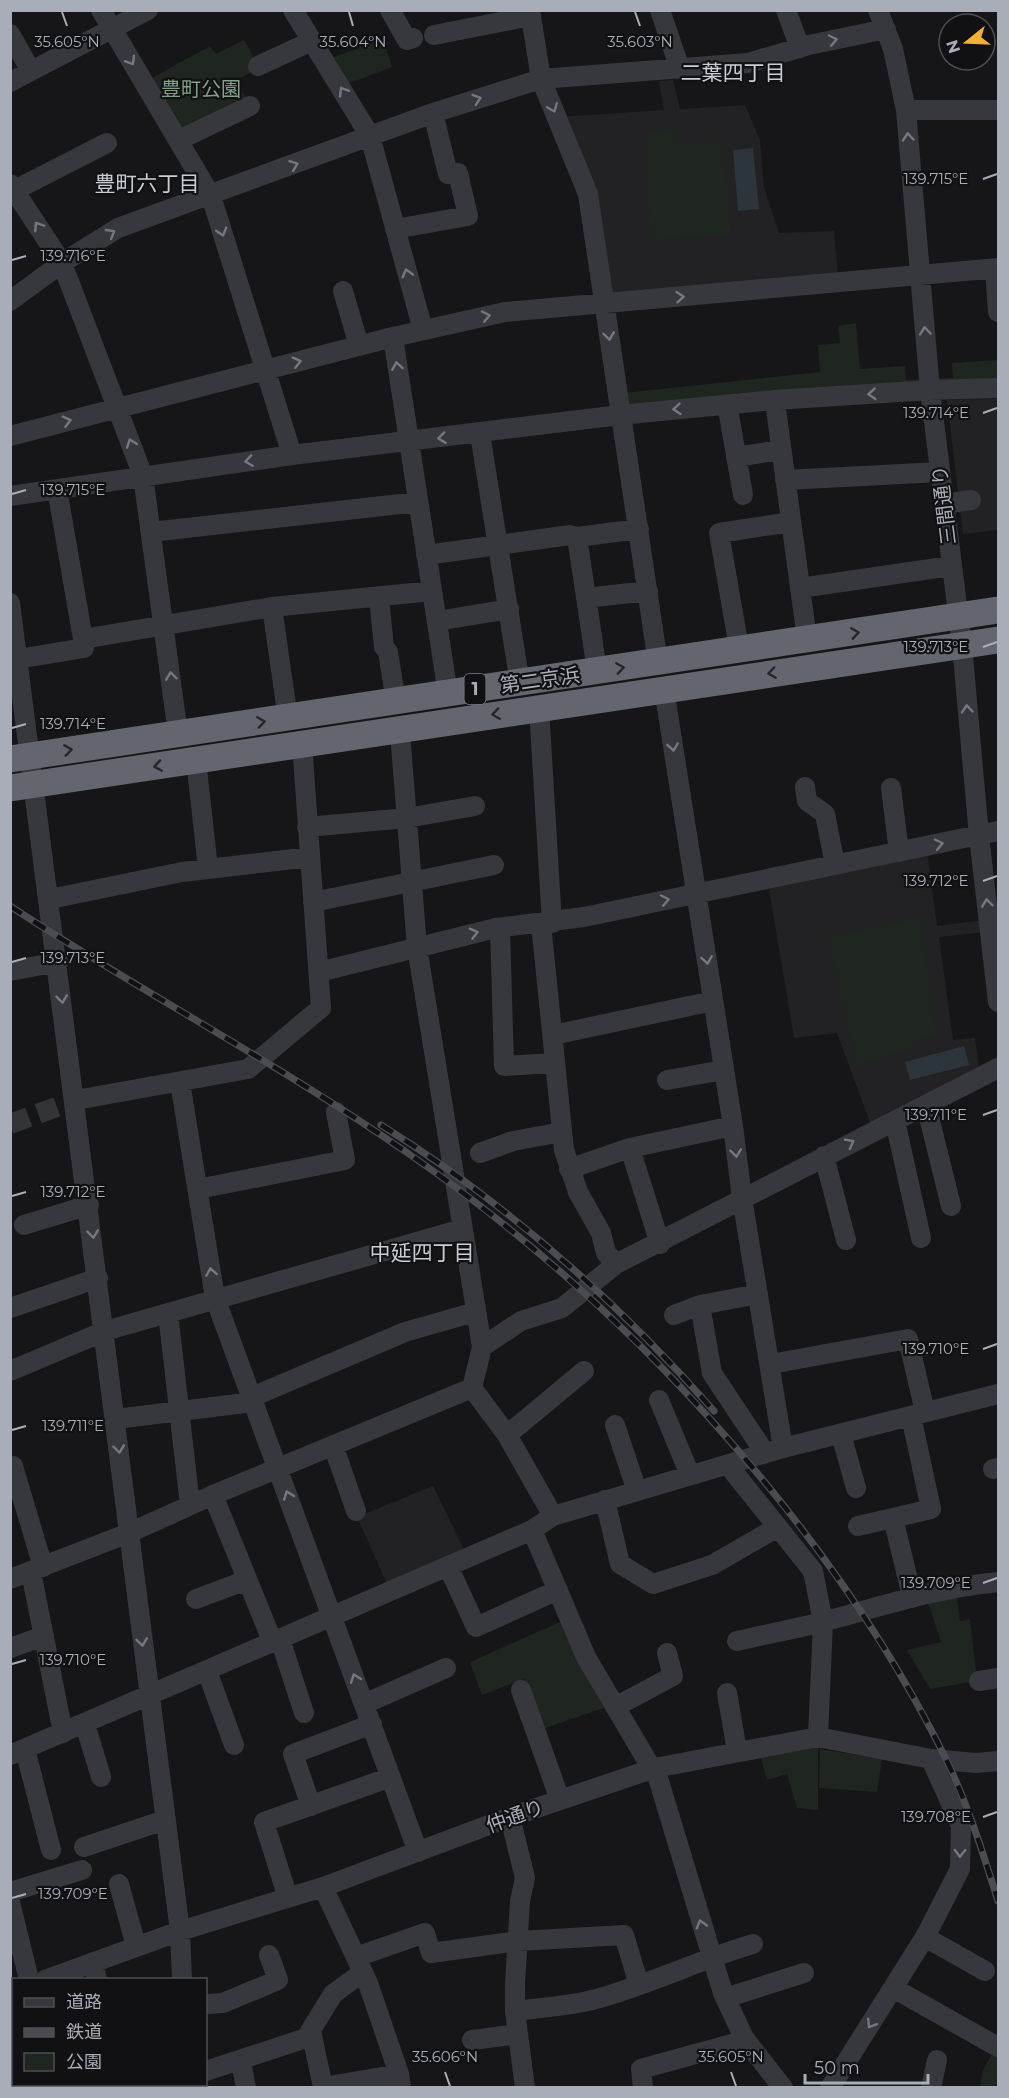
<svg xmlns="http://www.w3.org/2000/svg" width="1009" height="2098" viewBox="0 0 1009 2098" font-family="Montserrat,'Noto Sans JP',sans-serif">
<style>
.built{fill:#222225}
.green{fill:#1e261f}
.water{fill:#2c353c}
.lines{fill:none;stroke-linecap:round;stroke-linejoin:round}
.minor-tunnel{stroke:#333438;stroke-width:20;stroke-dasharray:20 10;stroke-linecap:butt}
.minor{stroke:#37383d;stroke-width:20}
.highway{stroke:#63666e;stroke-width:27}
.rail-casing{stroke:#4a4c52;stroke-width:7}
.rail{stroke:#111113;stroke-width:4.5;stroke-dasharray:14;stroke-linecap:butt}
.oneway{stroke:#757881}
.oneway2{stroke:#26262a}
.ticks{fill:none;stroke:#a8adb8;stroke-width:2}
.labels{text-anchor:middle;stroke-width:4.5;stroke-linejoin:round;paint-order:stroke}
.shield{fill:#111113;stroke:#7b7e86;stroke-width:1.5}
.shield-label{font-size:18px;font-weight:bold;fill:#a8adb8}
.park-label{font-size:20px;fill:#7fa381;stroke:#111113}
.street-label{font-size:20px;fill:#a8adb8;stroke:#111113}
.neighbourhood-label{font-size:21px;fill:#c9ccd4;stroke:#111113}
.ticks-label{font-size:15px;text-anchor:middle;fill:#a8adb8;stroke:#111113;stroke-width:4.5;stroke-linejoin:round;paint-order:stroke}
</style>
<rect width="100%" height="100%" fill="#161618"/>
<!-- built -->
<path class="built" d="M673,80L680,109L745,105L760,140L764,187L779,233L834,231L838,276L607,298L558,117L664,110L659,81Z
M998,399V530L963,534L947,400Z
M927,851L937,926L984,920L986,932L939,937L953,1040L975,1038L979,1069L871,1125L837,1033L794,1038L769,889Z
M433,1486L465,1552L388,1586L357,1517Z"/>
<!-- green -->
<path class="green" d="M383,39L392,67L345,85L329,59Z
M244,40L260,68L236,80L249,103L180,136L148,80L210,46L216,54Z
M677,129L678,144L724,141L731,235L651,240L644,132Z
M856,323L860,369L905,366L906,380L953,378L952,363L998,360V381L627,408L624,393L820,372L818,345L840,343L838,326Z
M916,919L923,927L936,1036L913,1041L914,1049L856,1065L827,937Z
M956,1591L960,1621L970,1619L977,1681L930,1689L907,1650L941,1642L927,1599Z
M560,1622L604,1708L542,1729L524,1679L482,1695L470,1662Z
M818,1746V1810L797,1808L787,1774L767,1780L760,1755Z
M820,1749L882,1759L877,1792L819,1788Z
M998,2044V2087L980,2088L983,2070Z"/>
<!-- water -->
<path class="water" d="M753,148L759,209L738,211L733,150Z
M964,1046L969,1065L910,1080L905,1062Z"/>
<g class="lines">
<!-- minor-tunnel -->
<path class="minor-tunnel" d="M10,1124L76,1100"/>
<!-- minor -->
<path class="minor" d="M101,10L211,196L292,455
M293,10L370,136L423,330
M390,10L407,40L413,38
M530,10L541,79L588,194L658,663
M660,10L680,69
M786,10L800,48
M878,10L893,49L906,110L930,390L962,645L979,836L998,1002
M10,34L31,71
M434,35L531,16
M258,66L312,41
M10,82L148,10
M906,110H998
M179,140L250,106
M10,184L62,263L143,476L178,734
M15,190L107,143
M395,229L468,216L458,173L448,174L433,113
M995,269L998,312
M343,291L359,346
M10,301L62,263L118,228L433,113L541,79L748,63L809,45L886,29
M393,337L448,694
M776,409L807,639
M729,415L743,495
M480,434L518,671
M10,436L393,337L505,312L998,268
M736,457L781,450
M785,480L940,472
M57,489L83,639L272,607L432,591
M10,496L292,455L620,415L775,400L930,390L998,388
M944,504L971,500
M151,532L418,502
M426,555L570,535L577,537
M800,588L951,566
M379,598L384,647L388,652L396,702
M586,598L648,591
M10,603L180,1931L182,1980
M272,607L286,705
M437,621L509,609
M737,636L719,533L791,522
M595,657L577,537L639,529
M18,659L84,648L83,639
M664,689L733,1126L742,1198L783,1448
M539,708L552,923
M401,745L417,947L482,1347
M196,760L208,868
M805,787L807,801L825,814L835,865
M891,788L899,852
M307,827L407,818L475,806
M50,899L182,872L310,857
M313,902L494,865
M541,924L564,1150L578,1192L601,1233L606,1253L616,1264
M500,928L504,1066L555,1063
M10,971L58,962
M319,972L496,928L584,917L998,831
M553,1035L713,1001
M667,1080L724,1070
M180,1082L215,1298L418,1852
M76,1100L248,1069L321,1008L302,743
M926,1105L951,1206
M895,1121L921,1238
M630,1148L660,1244
M480,1153L513,1141L562,1132
M824,1156L846,1240
M569,1169L630,1148L733,1126
M198,1189L345,1160L336,1112
M24,1225L89,1205
M700,1305L712,1373L765,1453
M10,1308L98,1278
M168,1313L190,1505
M674,1315L700,1305L758,1294
M771,1364L908,1339L925,1412
M10,1371L105,1331L462,1229
M472,1388L507,1435L553,1516
M252,1397L405,1332L475,1312
M659,1400L690,1475
M911,1416L931,1509L893,1518L912,1596
M116,1419L253,1402
M615,1425L637,1491
M841,1434L856,1488
M507,1435L584,1371
M333,1445L356,1511
M728,1465L813,1571L823,1622L818,1737
M13,1466L43,1567
M993,1469L998,1468
M213,1495L273,1643
M605,1500L620,1564L653,1584L712,1565L778,1527
M858,1526L893,1518
M532,1530L586,1657L652,1769
M448,1566L476,1627L558,1590
M31,1572L63,1733
M10,1579L129,1533L213,1495L472,1388L482,1347L521,1321L562,1308L616,1264L998,1068
M196,1599L239,1583L250,1586
M280,1639L304,1713
M737,1641C766,1634 795,1629 823,1622C882,1606 937,1588 998,1582
M10,1648L44,1636
M207,1671L234,1745
M979,1681L998,1678
M521,1690L560,1800
M727,1693L737,1751
M364,1704L446,1668
M615,1707L673,1676L667,1653
M85,1724L101,1777
M25,1749L51,1850
M10,1755L532,1530L553,1516L783,1448L998,1394
M655,1768L723,1993L744,2038L783,2088
M311,1806L293,1754L372,1724
M510,1817L525,1878L520,1901L515,1984V2011L525,2088
M84,1847L165,1820
M119,1884L136,1946
M323,1887L368,1983L399,2074L401,2088
M10,1892L82,1870
M288,1898L264,1822L391,1777
M10,1902L29,1980
M925,1937L985,1971
M356,1957L425,1933L431,1953L518,1941L624,1935L639,1985
M93,1962L97,1980
M45,1980L180,1931L323,1887L510,1817L655,1768L818,1737L931,1759L976,1763L998,1761
M893,1988L998,2047
M10,1991L14,1990
M725,1998L804,1973
M206,2004L223,2003L278,1980L269,1955
M515,2011C547,2007 580,2005 610,1995C659,1980 705,1958 753,1944
M311,2031L323,2087L399,2074
M472,2040L518,2034
M241,2061L246,2088
M206,2071L306,2038L333,1994L363,1972
M51,2084L52,2088
M118,2084L119,2088
M187,2084V2088
M161,2088L168,2084
M643,2088L641,2069L746,2040
M830,2088L925,1937L960,1869L961,1826L931,1759
M931,2088L937,2060"/>
<!-- highway -->
<path class="highway" d="M10,759L998,610
M10,788L998,640"/>
<!-- rail casing -->
<g class="rail-casing">
<path id="rail" d="M10,906C141,992 281,1065 409,1154C624,1302 830,1524 946,1759C968,1805 983,1853 998,1901
M381,1125C505,1202 618,1302 714,1411"/>
</g>
<!-- rail -->
<use href="#rail" class="rail"/>
</g>
<!-- one-way arrows -->
<defs><path id="oneway-chevron" d="M-2-3.5L2.5 0L-2 3.5" fill="none" stroke-width="1.6" stroke-linecap="round" stroke-linejoin="round" transform="scale(1.5)"/></defs>
<g class="oneway">
<use href="#oneway-chevron" transform="translate(833 40) rotate(-12)"/>
<use href="#oneway-chevron" transform="translate(131 61) rotate(59)"/>
<use href="#oneway-chevron" transform="translate(343 91) rotate(-121)"/>
<use href="#oneway-chevron" transform="translate(477 99) rotate(-18)"/>
<use href="#oneway-chevron" transform="translate(553 108) rotate(68)"/>
<use href="#oneway-chevron" transform="translate(908 137) rotate(-95)"/>
<use href="#oneway-chevron" transform="translate(294 165) rotate(-21)"/>
<use href="#oneway-chevron" transform="translate(38 226) rotate(-123)"/>
<use href="#oneway-chevron" transform="translate(222 232) rotate(73)"/>
<use href="#oneway-chevron" transform="translate(111 233) rotate(-31)"/>
<use href="#oneway-chevron" transform="translate(407 273) rotate(-105)"/>
<use href="#oneway-chevron" transform="translate(680 297) rotate(-5)"/>
<use href="#oneway-chevron" transform="translate(486 316) rotate(-12)"/>
<use href="#oneway-chevron" transform="translate(925 331) rotate(-95)"/>
<use href="#oneway-chevron" transform="translate(609 336) rotate(82)"/>
<use href="#oneway-chevron" transform="translate(297 362) rotate(-14)"/>
<use href="#oneway-chevron" transform="translate(397 366) rotate(-99)"/>
<use href="#oneway-chevron" transform="translate(872 394) rotate(176)"/>
<use href="#oneway-chevron" transform="translate(677 409) rotate(175)"/>
<use href="#oneway-chevron" transform="translate(67 421) rotate(-14)"/>
<use href="#oneway-chevron" transform="translate(442 438) rotate(173)"/>
<use href="#oneway-chevron" transform="translate(131 443) rotate(-110)"/>
<use href="#oneway-chevron" transform="translate(249 461) rotate(172)"/>
<use href="#oneway-chevron" transform="translate(171 676) rotate(-97)"/>
<use href="#oneway-chevron" transform="translate(967 709) rotate(-95)"/>
<use href="#oneway-chevron" transform="translate(673 747) rotate(81)"/>
<use href="#oneway-chevron" transform="translate(939 844) rotate(-12)"/>
<use href="#oneway-chevron" transform="translate(665 900) rotate(-12)"/>
<use href="#oneway-chevron" transform="translate(987 903) rotate(-97)"/>
<use href="#oneway-chevron" transform="translate(474 933) rotate(-14)"/>
<use href="#oneway-chevron" transform="translate(707 960) rotate(81)"/>
<use href="#oneway-chevron" transform="translate(62 999) rotate(83)"/>
<use href="#oneway-chevron" transform="translate(850 1143) rotate(-27)"/>
<use href="#oneway-chevron" transform="translate(736 1153) rotate(83)"/>
<use href="#oneway-chevron" transform="translate(93 1234) rotate(83)"/>
<use href="#oneway-chevron" transform="translate(211 1272) rotate(-99)"/>
<use href="#oneway-chevron" transform="translate(119 1449) rotate(83)"/>
<use href="#oneway-chevron" transform="translate(288 1495) rotate(-110)"/>
<use href="#oneway-chevron" transform="translate(142 1642) rotate(82)"/>
<use href="#oneway-chevron" transform="translate(355 1678) rotate(-110)"/>
<use href="#oneway-chevron" transform="translate(960 1853) rotate(91)"/>
<use href="#oneway-chevron" transform="translate(701 1924) rotate(-106)"/>
<use href="#oneway-chevron" transform="translate(871 2024) rotate(122)"/>
</g>
<g class="oneway2">
<use href="#oneway-chevron" transform="translate(855 633) rotate(-8)"/>
<use href="#oneway-chevron" transform="translate(620 668) rotate(-8)"/>
<use href="#oneway-chevron" transform="translate(772 673) rotate(172)"/>
<use href="#oneway-chevron" transform="translate(496 714) rotate(172)"/>
<use href="#oneway-chevron" transform="translate(261 722) rotate(-8)"/>
<use href="#oneway-chevron" transform="translate(68 750) rotate(-8)"/>
<use href="#oneway-chevron" transform="translate(158 766) rotate(171)"/>
</g>
<!-- ticks -->
<path class="ticks" d="M62,12L67,26M349,12L353,26M635,12L640,26M983,179L997,174M12,260L26,256M983,413L997,408M12,494L26,490M983,647L997,642M12,728L26,724M983,881L997,876M12,962L26,958M983,1115L997,1110M12,1196L26,1192M983,1349L997,1344M12,1430L26,1426M983,1583L997,1578M12,1664L26,1660M983,1817L997,1812M12,1898L26,1894M445,2072L450,2086M731,2072L736,2086"/>
<g class="labels">
<!-- shield labels -->
<rect class="shield" x="464.5" y="674" width="21" height="30" rx="4.5"/>
<g class="shield-label">
<text x="475" y="695">1</text>
</g>
<!-- park labels -->
<g class="park-label">
<text x="201" y="96">豊町公園</text>
</g>
<!-- street labels -->
<g class="street-label">
<text transform="translate(944 505) rotate(-97)" y="7">三間通り</text>
<text transform="translate(540 680) rotate(-8)" y="7">第二京浜</text>
<text transform="translate(515 1816) rotate(-20)" y="7">仲通り</text>
</g>
<!-- neighbourhood labels -->
<g class="neighbourhood-label">
<text x="733" y="80">二葉四丁目</text>
<text x="147" y="191">豊町六丁目</text>
<text x="422" y="1260">中延四丁目</text>
</g>
</g>
<g class="ticks-label">
<text x="67" y="47">35.605°N</text>
<text x="353" y="47">35.604°N</text>
<text x="640" y="47">35.603°N</text>
<text x="936" y="184">139.715°E</text>
<text x="73" y="261">139.716°E</text>
<text x="936" y="418">139.714°E</text>
<text x="73" y="495">139.715°E</text>
<text x="936" y="652">139.713°E</text>
<text x="73" y="729">139.714°E</text>
<text x="936" y="886">139.712°E</text>
<text x="73" y="963">139.713°E</text>
<text x="936" y="1120">139.711°E</text>
<text x="73" y="1197">139.712°E</text>
<text x="936" y="1354">139.710°E</text>
<text x="73" y="1431">139.711°E</text>
<text x="936" y="1588">139.709°E</text>
<text x="73" y="1665">139.710°E</text>
<text x="936" y="1822">139.708°E</text>
<text x="73" y="1899">139.709°E</text>
<text x="445" y="2062">35.606°N</text>
<text x="731" y="2062">35.605°N</text>
</g>
<!-- border -->
<rect width="1009" height="2098" fill="none" stroke="#a8adb8" stroke-width="24"/>
<!-- legend -->
<rect x="12" y="1978" width="195" height="108" fill="#111113" stroke="#4d4f55" stroke-width="1.5"/>
<rect x="24" y="1998" width="30" height="9" fill="#37383d" stroke="#4d4f55" stroke-width="1.5"/>
<text x="66" y="2008" font-size="18" fill="#a8adb8">道路</text>
<rect x="24" y="2028" width="30" height="9" fill="#4a4c52" stroke="#4d4f55" stroke-width="1.5"/>
<text x="66" y="2038" font-size="18" fill="#a8adb8">鉄道</text>
<rect x="24" y="2053" width="30" height="18" fill="#1e261f" stroke="#4d4f55" stroke-width="1.5"/>
<text x="66" y="2068" font-size="18" fill="#a8adb8">公園</text>
<!-- north arrow -->
<g transform="translate(967 42) rotate(252)"><circle r="28" fill="#111113" stroke="#4d4f55" stroke-width="1.5"/>
<path d="M0-4.5L10 22L0 15L-10 22Z" fill="#f2b134"/>
<text y="-9" font-size="16" font-weight="bold" text-anchor="middle" fill="#a8adb8">N</text>
</g>
<!-- scale -->
<path d="M805 2074v9h123v-9" fill="none" stroke="#a8adb8" stroke-width="3"/>
<text x="814" y="2074" font-size="18" fill="#a8adb8" stroke="#111113" stroke-width="4.5" paint-order="stroke">50 m</text>
</svg>
